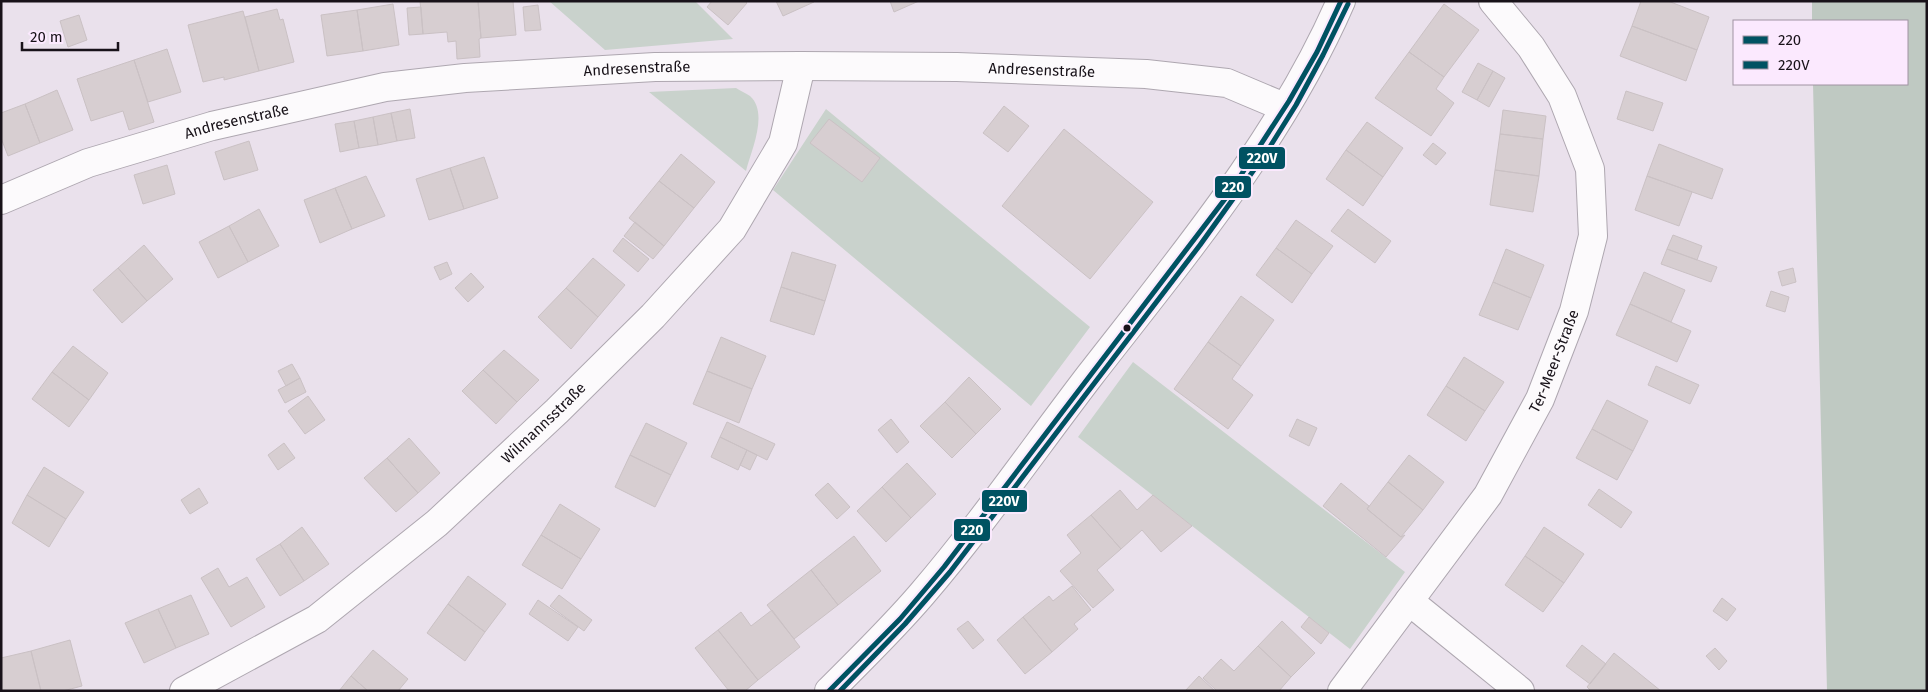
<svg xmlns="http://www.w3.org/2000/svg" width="1928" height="692" viewBox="0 0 1928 692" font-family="'Fira Sans',sans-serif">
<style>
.green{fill:#c9d2cc}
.forest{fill:#bfc9c2}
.building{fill:#d7ced1;stroke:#cac1c4}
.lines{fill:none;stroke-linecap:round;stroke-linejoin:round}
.street-casing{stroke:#aea7b0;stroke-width:30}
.street{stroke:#fcfafc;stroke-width:28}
.bus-1-casing{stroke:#fbe9fe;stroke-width:9}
.bus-2-casing{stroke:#fbe9fe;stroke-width:9}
.bus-1{stroke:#005262;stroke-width:5}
.bus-2{stroke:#005262;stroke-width:5}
.bus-dot{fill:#181219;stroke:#fbe9fe;stroke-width:2}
.labels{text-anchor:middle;stroke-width:4;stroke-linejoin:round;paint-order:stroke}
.street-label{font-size:15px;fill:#181219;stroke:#fbe9fe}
.line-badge{stroke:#fbe9fe;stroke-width:2}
.badge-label{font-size:14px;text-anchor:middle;font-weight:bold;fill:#fff}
</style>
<rect width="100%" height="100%" fill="#eae1ec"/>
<!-- green -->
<path class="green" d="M549,1H695L733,39L605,50Z
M736,88C740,91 746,93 750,96C769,113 751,151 746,171L649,92Z
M826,109L1090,327L1031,406L773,190Z
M1133,362L1405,572L1350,649L1078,437Z"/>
<!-- forest -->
<path class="forest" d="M1812,1H1927V691H1827L1813,84H1907V21H1812Z"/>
<!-- building -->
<path class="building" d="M420,1H478L481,38L479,39L480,57L457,59L456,41L448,42L447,32L423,34Z
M478,1H513L516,35L481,38Z
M712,1H745L747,3L728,25L707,7Z
M776,1H813L814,2L783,16Z
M890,1H919L894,12Z
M1641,1H1668L1709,17L1697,50L1632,26Z
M393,4L399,45L363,51L357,10Z
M1444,4L1479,30L1444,77L1409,52Z
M538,5L541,30L525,31L523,7Z
M421,7L423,34L409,35L407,8Z
M277,9L280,20L283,19L294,62L259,71L245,17Z
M357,10L363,51L327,56L321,15Z
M243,11L259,71L224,80V77L203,82L188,25Z
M79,15L87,40L68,47L60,21Z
M1632,26L1697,50L1686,81L1620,56Z
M167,49L181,92L148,102L134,60Z
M1409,52L1444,77L1436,89L1454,103L1431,136L1375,98Z
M134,60L154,122L129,130L123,111L91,121L77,79Z
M1478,63L1493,71L1477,100L1462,92Z
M1493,71L1505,78L1489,107L1477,100Z
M57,90L73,130L40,143L25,104Z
M1626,91L1663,103L1653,131L1617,119Z
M25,104L40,143L8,156L1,138V113Z
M1004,106L1029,126L1008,152L983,133Z
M410,109L415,138L397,141L391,113Z
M1503,110L1546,116L1543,139L1500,134Z
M391,113L397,141L378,145L373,117Z
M373,117L378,145L359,148L354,121Z
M829,119L880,158L862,182L810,143Z
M354,121L359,148L340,152L335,124Z
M1367,122L1403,148L1383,177L1346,150Z
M1064,129L1153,202L1090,279L1002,206Z
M1500,134L1543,139L1539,176L1495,170Z
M249,141L258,170L224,180L215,152Z
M1433,143L1446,153L1436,165L1423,155Z
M1659,144L1723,169L1712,199L1647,176Z
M1346,150L1383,177L1363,206L1326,179Z
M681,154L715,182L694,208L659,181Z
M484,157L498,198L464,209L450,168Z
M167,165L175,194L143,204L134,175Z
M450,168L464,209L429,220L416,179Z
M1495,170L1539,176L1533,212L1490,205Z
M366,176L385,216L352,229L335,188Z
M1647,176L1692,192L1679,226L1635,210Z
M659,181L694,208L664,246L629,218Z
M335,188L352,229L320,243L304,200Z
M259,209L279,246L248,262L229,226Z
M1348,209L1391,241L1375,263L1331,231Z
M1296,220L1333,246L1312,274L1276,248Z
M635,222L664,246L653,259L624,236Z
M229,226L248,262L218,278L199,242Z
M1673,235L1702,246L1697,260L1667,249Z
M623,238L649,259L638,272L613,251Z
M144,245L173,279L147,301L118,268Z
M1276,248L1312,274L1292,303L1256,275Z
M1506,249L1544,265L1531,298L1493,282Z
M1667,249L1717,267L1711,282L1661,264Z
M792,252L836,265L825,301L781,287Z
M593,258L625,285L598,317L566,288Z
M447,262L452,274L440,280L434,267Z
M118,268L147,301L122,323L93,290Z
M1793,268L1796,282L1782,286L1778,272Z
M1644,272L1685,290L1671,322L1630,304Z
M471,273L484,287L468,302L455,288Z
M1493,282L1531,298L1518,330L1479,315Z
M781,287L825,301L814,335L770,321Z
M566,288L598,317L571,349L538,317Z
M1771,291L1789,297L1785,312L1766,306Z
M1241,296L1274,320L1241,366L1208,342Z
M1630,304L1691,331L1677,362L1616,335Z
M721,337L766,356L752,389L707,371Z
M1208,342L1241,366L1232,379L1253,395L1228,429L1174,389Z
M73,346L108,373L89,400L52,372Z
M504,350L539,380L517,402L483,370Z
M1464,357L1504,382L1485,411L1446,386Z
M292,364L300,378L286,386L278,371Z
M1656,366L1699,385L1690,404L1648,385Z
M483,370L517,402L496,424L462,391Z
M707,371L752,389L739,423L693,404Z
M52,372L89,400L69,427L32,399Z
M969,377L1001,409L976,434L945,402Z
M300,378L306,392L285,403L278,390Z
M1446,386L1485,411L1466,441L1427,415Z
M308,396L325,420L305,434L288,411Z
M1607,400L1648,421L1633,451L1592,429Z
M945,402L976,434L952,458L920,426Z
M891,419L909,442L897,453L878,430Z
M1297,419L1317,428L1309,446L1289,436Z
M727,422L775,444L767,460L720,437Z
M646,423L687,443L671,475L630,455Z
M1592,429L1633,451L1617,480L1576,458Z
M720,437L747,450L738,470L711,457Z
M409,438L440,473L418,493L387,458Z
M284,443L295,458L278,470L268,455Z
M747,450L757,455L750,470L740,465Z
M630,455L671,475L655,507L615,487Z
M1409,455L1444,482L1423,510L1388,482Z
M387,458L418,493L396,512L364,478Z
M907,463L936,494L911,518L882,487Z
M44,467L84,492L66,519L27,495Z
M1388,482L1423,510L1401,537L1367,509Z
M828,483L850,507L837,519L815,495Z
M1341,483L1369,506L1367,509L1401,537L1405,535L1386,557L1323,506Z
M882,487L911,518L886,542L857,511Z
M199,488L208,503L190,514L181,500Z
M1599,489L1632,512L1621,528L1588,505Z
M1120,490L1137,510L1153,495L1192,526L1161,552L1142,530L1121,549L1091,515Z
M27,495L66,519L49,547L12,523Z
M560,504L600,529L581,559L541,535Z
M1091,515L1121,549L1097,570L1114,590L1093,608L1060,571L1081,553L1067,535Z
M302,527L329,564L304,581L280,544Z
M1544,527L1584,554L1564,583L1525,556Z
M541,535L581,559L562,589L522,565Z
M854,536L881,571L838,605L811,570Z
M280,544L304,581L280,596L256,559Z
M1525,556L1564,583L1543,612L1505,585Z
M218,568L229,587L247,577L265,607L231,627L201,578Z
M811,570L838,605L794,639L767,605Z
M468,576L506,604L485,632L448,604Z
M1072,586L1091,610L1074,624L1078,629L1052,652L1023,617L1049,596L1053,601Z
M191,595L209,634L176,648L158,609Z
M559,595L592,620L584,631L550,606Z
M1722,598L1736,609L1727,621L1713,611Z
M538,600L578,627L568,641L529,614Z
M448,604L485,632L465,661L427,633Z
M158,609L176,648L144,663L125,623Z
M772,610L800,647L758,680L718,630L741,612L751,626Z
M1023,617L1052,652L1025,674L997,640Z
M1309,617L1329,633L1321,644L1301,627Z
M968,621L984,640L973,649L957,629Z
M1282,621L1315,653L1291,677L1258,646Z
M718,630L758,680L745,691H729L695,648Z
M70,640L82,686L63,691H41L31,651Z
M1582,645L1606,664L1590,684L1566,666Z
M1258,646L1291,677L1279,691H1217L1203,678L1221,659L1234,671Z
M1715,648L1727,661L1719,670L1706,656Z
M373,650L408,679L398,691H368L351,676Z
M31,651L41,691H1V658Z
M1614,653L1661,691H1591L1587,687Z
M351,676L368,691H339Z
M1199,676L1215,691H1185Z"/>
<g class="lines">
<!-- street casing -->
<g class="street-casing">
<g id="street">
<path id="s1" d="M1,200L88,163L212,126L385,87L465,78L655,67L801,66L957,67L1146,74L1227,83L1284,107"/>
<path d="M1409,601L1520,691"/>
<path id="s2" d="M184,691L317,619L437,523L557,411L653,316L732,229L783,143L801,66"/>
<path d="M829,691C861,659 893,628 922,594C982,524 1035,447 1091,374C1182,257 1281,139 1341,1"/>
<path id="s3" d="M1342,691L1488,495L1540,399L1574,311L1593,236L1590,169L1562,96L1531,47L1493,1"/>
</g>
</g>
<!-- street -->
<use href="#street" class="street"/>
<!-- bus-1 casing -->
<g class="bus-1-casing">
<path id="bus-1" d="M829,691L900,619L944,567L1228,195L1289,101L1317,52L1341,1"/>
</g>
<!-- bus-2 casing -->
<g class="bus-2-casing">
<path id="bus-2" d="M840,691L905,624L950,572L1200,245L1266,153L1296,105L1323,55L1348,4"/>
</g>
<!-- bus-1 -->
<use href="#bus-1" class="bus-1"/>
<!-- bus-2 -->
<use href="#bus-2" class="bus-2"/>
</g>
<!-- markers -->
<circle class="bus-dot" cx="1127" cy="328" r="4.5"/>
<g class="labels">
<!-- street labels -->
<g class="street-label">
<text dy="5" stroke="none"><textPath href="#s1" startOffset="654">Andresenstraße</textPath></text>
<text dy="5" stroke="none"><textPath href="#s1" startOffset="1059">Andresenstraße</textPath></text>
<text dy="5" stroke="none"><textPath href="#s1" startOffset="249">Andresenstraße</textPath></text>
<text dy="5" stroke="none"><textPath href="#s3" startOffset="394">Ter-Meer-Straße</textPath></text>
<text dy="5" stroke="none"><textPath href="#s2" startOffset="451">Wilmannsstraße</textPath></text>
</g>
</g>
<g class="line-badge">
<rect x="1238" y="146" width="48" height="24" rx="5" fill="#005262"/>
<rect x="1214" y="175" width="38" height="24" rx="5" fill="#005262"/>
<rect x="981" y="489" width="47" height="24" rx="5" fill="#005262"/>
<rect x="953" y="518" width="38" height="24" rx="5" fill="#005262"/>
</g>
<g class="badge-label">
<text x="1262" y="163">220V</text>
<text x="1233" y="192">220</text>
<text x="1004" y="506">220V</text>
<text x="972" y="535">220</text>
</g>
<!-- border -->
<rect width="1928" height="692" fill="none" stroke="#181219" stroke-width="5"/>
<!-- legend -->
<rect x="1733" y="20" width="175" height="65" fill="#fbe9fe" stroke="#a093a2"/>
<rect x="1743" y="36" width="25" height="8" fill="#005262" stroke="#a093a2"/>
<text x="1778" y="45" font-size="15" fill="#181219">220</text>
<rect x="1743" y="61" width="25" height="8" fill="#005262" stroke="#a093a2"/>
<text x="1778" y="70" font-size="15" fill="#181219">220V</text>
<!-- scale -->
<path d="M22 42v8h96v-8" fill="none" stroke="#181219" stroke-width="2.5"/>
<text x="30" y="42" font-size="15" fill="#181219" stroke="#fbe9fe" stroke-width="4" paint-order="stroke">20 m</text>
</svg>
